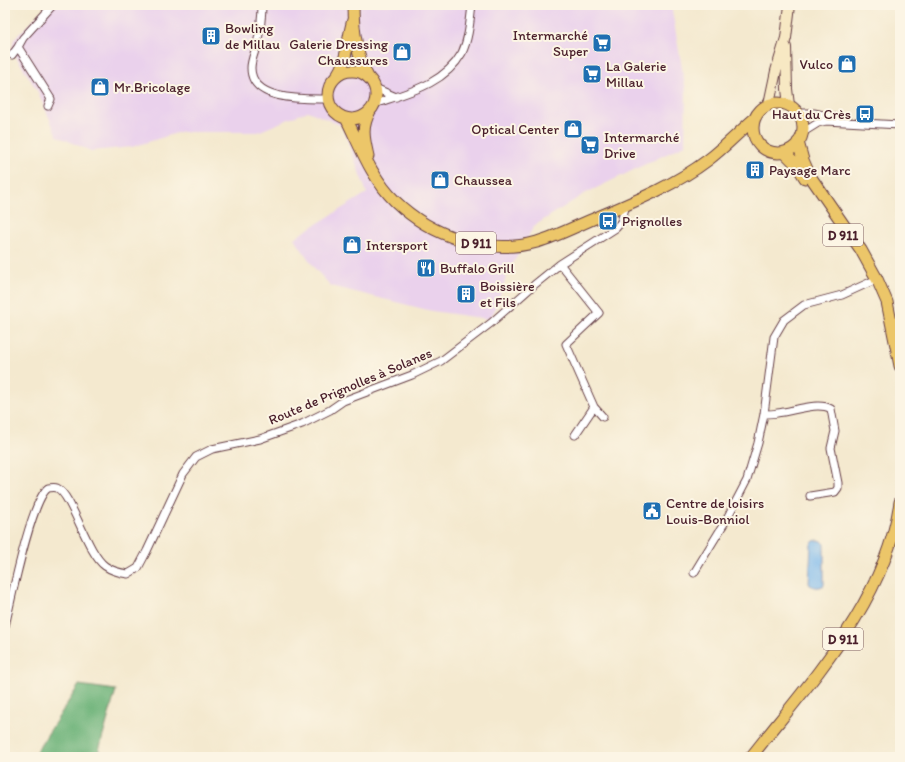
<svg xmlns="http://www.w3.org/2000/svg" width="905" height="762" viewBox="0 0 905 762" font-family="Itim,sans-serif">
<style>
.built{fill:#ead1ec}
.forest{fill:#6db379;stroke:#5c6952}
.water{fill:#7ab8ed;stroke:#626c8c}
.lines{fill:none;stroke-linecap:round;stroke-linejoin:round}
.minor-casing{stroke:#643d44;stroke-width:9}
.secondary-casing{stroke:#643d44;stroke-width:12}
.primary-casing{stroke:#643d44;stroke-width:13}
.minor{stroke:#fff;stroke-width:7}
.secondary{stroke:#f7e8c3;stroke-width:10}
.primary{stroke:#ecc669;stroke-width:11}
.labels{text-anchor:middle;stroke-width:4;stroke-linejoin:round;paint-order:stroke}
.shield{fill:#fcf5e5;stroke:#7f5f63;stroke-width:1}
.shield-label{font-size:13px;font-weight:bold;fill:#4a1f2b}
.poi-label{font-size:14px;fill:#4a1f2b;stroke:#fcf5e5;text-anchor:start}
.street-label{font-size:14px;fill:#4a1f2b;stroke:#fcf5e5}
</style>
<rect width="100%" height="100%" fill="#fcf5e5"/>
<filter id="ink" filterUnits="userSpaceOnUse"><feTurbulence type="fractalNoise" baseFrequency=".025" numOctaves="2"/><feDisplacementMap in="SourceGraphic" scale="8" xChannelSelector="R" yChannelSelector="G"/><feConvolveMatrix kernelMatrix="1 2 1 2 8 2 1 2 1" color-interpolation-filters="sRGB"/></filter>
<filter id="wash" filterUnits="userSpaceOnUse"><feTurbulence type="fractalNoise" baseFrequency=".012" numOctaves="4" result="noise"/><feDisplacementMap in="SourceGraphic" scale="16" xChannelSelector="R" yChannelSelector="G"/><feGaussianBlur stdDeviation="0.9" result="paint"/><feColorMatrix in="noise" values="0 0 0 0 0 0 0 0 0 0 0 0 0 0 0 0 0 1.4 0 .05"/><feComposite in="paint" operator="in"/></filter>
<g filter="url(#wash)">
<rect width="100%" height="100%" fill="#f4e9cf"/>
<!-- built -->
<path class="built" d="M48,5H671L686,91L685,145L584,194L534,226L508,272L494,312L488,319L432,311L331,286L316,270L294,238L367,193L342,126L308,111L258,132H180L132,147L91,151L57,136L38,92L12,50L14,39Z"/>
<!-- forest -->
<path class="forest" d="M79,685L116,690L97,757H33Z"/>
<!-- water -->
<path class="water" d="M818,540L821,541L824,544V585C820,588 815,588 810,585L809,583L811,544L814,541Z"/>
</g>
<g filter="url(#ink)">
<g class="lines">
<!-- minor casing -->
<g class="minor-casing">
<path id="minor" d="M262,5C262,19 260,31 257,44C255,52 251,60 251,68C251,102 306,99 328,99
M12,55L18,47
M375,88L396,97
M374,104C406,93 444,85 462,53C469,38 470,21 472,5
M48,106L51,99L18,47L23,38L53,5
M798,113H814L838,118
M802,133L818,123L826,121L900,125
M560,264L599,313L566,344L594,407L575,435
M594,407L603,417
M764,414C768,414 773,414 777,413C792,412 817,401 831,409L835,431L831,448L838,483V488L835,492L810,496
M694,573L725,522L747,480L758,443L764,414L774,337L784,320L804,305L842,295L877,279
M5,626C11,601 31,500 48,488C50,488 54,487 57,488C72,495 87,553 105,566C112,571 120,573 128,574L138,568L147,551L183,474L196,457L212,449L260,439L302,424L330,410L343,401L412,375L441,361L491,323L534,285L560,264L616,228L621,222L626,205"/>
</g>
<!-- secondary casing -->
<g class="secondary-casing">
<path id="secondary" d="M786,47L787,89L789,105
M769,104L776,71L786,38L790,5"/>
</g>
<!-- primary casing -->
<g class="primary-casing">
<path id="primary" d="M353,5C353,28 357,56 368,77
M328 95a24 24 0 1 1 48 0a24 24 0 1 1-48 0Z
M336,77C348,60 347,39 353,20
M753 128a25 25 0 1 1 50 0a25 25 0 1 1-50 0Z
M346,118C360,146 372,179 395,201C431,236 487,256 537,242C558,236 578,225 598,217C636,201 675,185 708,160C724,148 738,133 753,120
M798,142L803,160L810,176L861,250L877,279L887,302L900,366
M784,152L797,165L805,178
M368,156C364,138 361,128 370,111
M751,757C811,680 885,603 900,502"/>
</g>
<!-- minor -->
<use href="#minor" class="minor"/>
<!-- secondary -->
<use href="#secondary" class="secondary"/>
<!-- primary -->
<use href="#primary" class="primary"/>
</g>
</g>
<!-- icons -->
<defs>
<g id="building-square" transform="scale(1)"><rect x="-9" y="-9" width="18" height="18" rx="4" fill="#1f6fb2" stroke="#fcf5e5"/><path d="M-4-6H4V6H1V3H-1V6H-4ZM-2.5-4.3h1.7v1.8h-1.7ZM.8-4.3h1.7v1.8H.8ZM-2.5-1h1.7V.8h-1.7ZM.8-1h1.7V.8H.8Z" fill="#fff"/></g>
<g id="supermarket-square" transform="scale(1)"><rect x="-9" y="-9" width="18" height="18" rx="4" fill="#1f6fb2" stroke="#fcf5e5"/><path d="M-6-5.5h2.5l.6 2H6L4.5 2H-2.5L-4.4-4H-6ZM-1.5 3.2a1.3 1.3 0 1 0 .1 0ZM3 3.2a1.3 1.3 0 1 0 .1 0Z" fill="#fff"/></g>
<g id="shop-square" transform="scale(1)"><rect x="-9" y="-9" width="18" height="18" rx="4" fill="#1f6fb2" stroke="#fcf5e5"/><path d="M-5-2.5h2.3a2.7 3.5 0 0 1 5.4 0H5L5.5 6h-11ZM-1.5-2.5h3a1.5 2.3 0 0 0-3 0Z" fill="#fff"/></g>
<g id="bus-square" transform="scale(1)"><rect x="-9" y="-9" width="18" height="18" rx="4" fill="#1f6fb2" stroke="#fcf5e5"/><path d="M-5-6H5V4H4V6H2V4H-2V6H-4V4H-5ZM-3.5-4V0h7V-4ZM-3.5 1.2v1.5H-2V1.2ZM2 1.2v1.5H3.5V1.2Z" fill="#fff"/></g>
<g id="restaurant-square" transform="scale(1)"><rect x="-9" y="-9" width="18" height="18" rx="4" fill="#1f6fb2" stroke="#fcf5e5"/><path d="M-5-6h1v4h1v-4h1v4h1v-4h1v5L-1.5 .5V6h-2V.5L-5-1ZM5-6V6H3V1.5H1.5Q1.5-4 5-6Z" fill="#fff"/></g>
<g id="civic-square" transform="scale(1)"><rect x="-9" y="-9" width="18" height="18" rx="4" fill="#1f6fb2" stroke="#fcf5e5"/><path d="M-.6-6.5H3V-4.5H.6V-3L4-1V1h2V6H-6V1h2V-1L-.6-3ZM-1.2 2.5V6h2.4V2.5Z" fill="#fff"/></g>
</defs>
<g fill-rule="evenodd">
<use href="#building-square" x="211" y="36"/>
<use href="#supermarket-square" x="602" y="43"/>
<use href="#shop-square" x="402" y="52"/>
<use href="#shop-square" x="847" y="64"/>
<use href="#supermarket-square" x="592" y="74"/>
<use href="#shop-square" x="100" y="87"/>
<use href="#bus-square" x="865" y="114"/>
<use href="#shop-square" x="573" y="129"/>
<use href="#supermarket-square" x="590" y="145"/>
<use href="#building-square" x="755" y="170"/>
<use href="#shop-square" x="440" y="180"/>
<use href="#bus-square" x="608" y="221"/>
<use href="#shop-square" x="352" y="245"/>
<use href="#restaurant-square" x="426" y="268"/>
<use href="#building-square" x="466" y="294"/>
<use href="#civic-square" x="652" y="511"/>
</g>
<g class="labels">
<!-- shield labels -->
<g class="shield">
<rect x="823" y="224" width="40" height="22" rx="3"/>
<rect x="456" y="232" width="40" height="22" rx="3"/>
<rect x="823" y="628" width="40" height="22" rx="3"/>
</g>
<g class="shield-label">
<text x="843" y="240">D 911</text>
<text x="476" y="248">D 911</text>
<text x="843" y="644">D 911</text>
</g>
<!-- poi labels -->
<g class="poi-label">
<text x="225" y="33">Bowling<tspan x="225" dy="16">de Millau</tspan></text>
<text x="588" y="40" text-anchor="end">Intermarché<tspan x="588" dy="16">Super</tspan></text>
<text x="388" y="49" text-anchor="end">Galerie Dressing<tspan x="388" dy="16">Chaussures</tspan></text>
<text x="833" y="69" text-anchor="end">Vulco</text>
<text x="606" y="71">La Galerie<tspan x="606" dy="16">Millau</tspan></text>
<text x="114" y="92">Mr.Bricolage</text>
<text x="851" y="119" text-anchor="end">Haut du Crès</text>
<text x="559" y="134" text-anchor="end">Optical Center</text>
<text x="604" y="142">Intermarché<tspan x="604" dy="16">Drive</tspan></text>
<text x="769" y="175">Paysage Marc</text>
<text x="454" y="185">Chaussea</text>
<text x="622" y="226">Prignolles</text>
<text x="366" y="250">Intersport</text>
<text x="440" y="273">Buffalo Grill</text>
<text x="480" y="291">Boissière<tspan x="480" dy="16">et Fils</tspan></text>
<text x="666" y="508">Centre de loisirs<tspan x="666" dy="16">Louis-Bonniol</tspan></text>
</g>
<!-- street labels -->
<g class="street-label">
<text transform="translate(350 386) rotate(-23)" y="5">Route de Prignolles à Solanes</text>
</g>
</g>
<!-- margin -->
<rect width="905" height="762" fill="none" stroke="#fcf5e5" stroke-width="20"/>
</svg>
